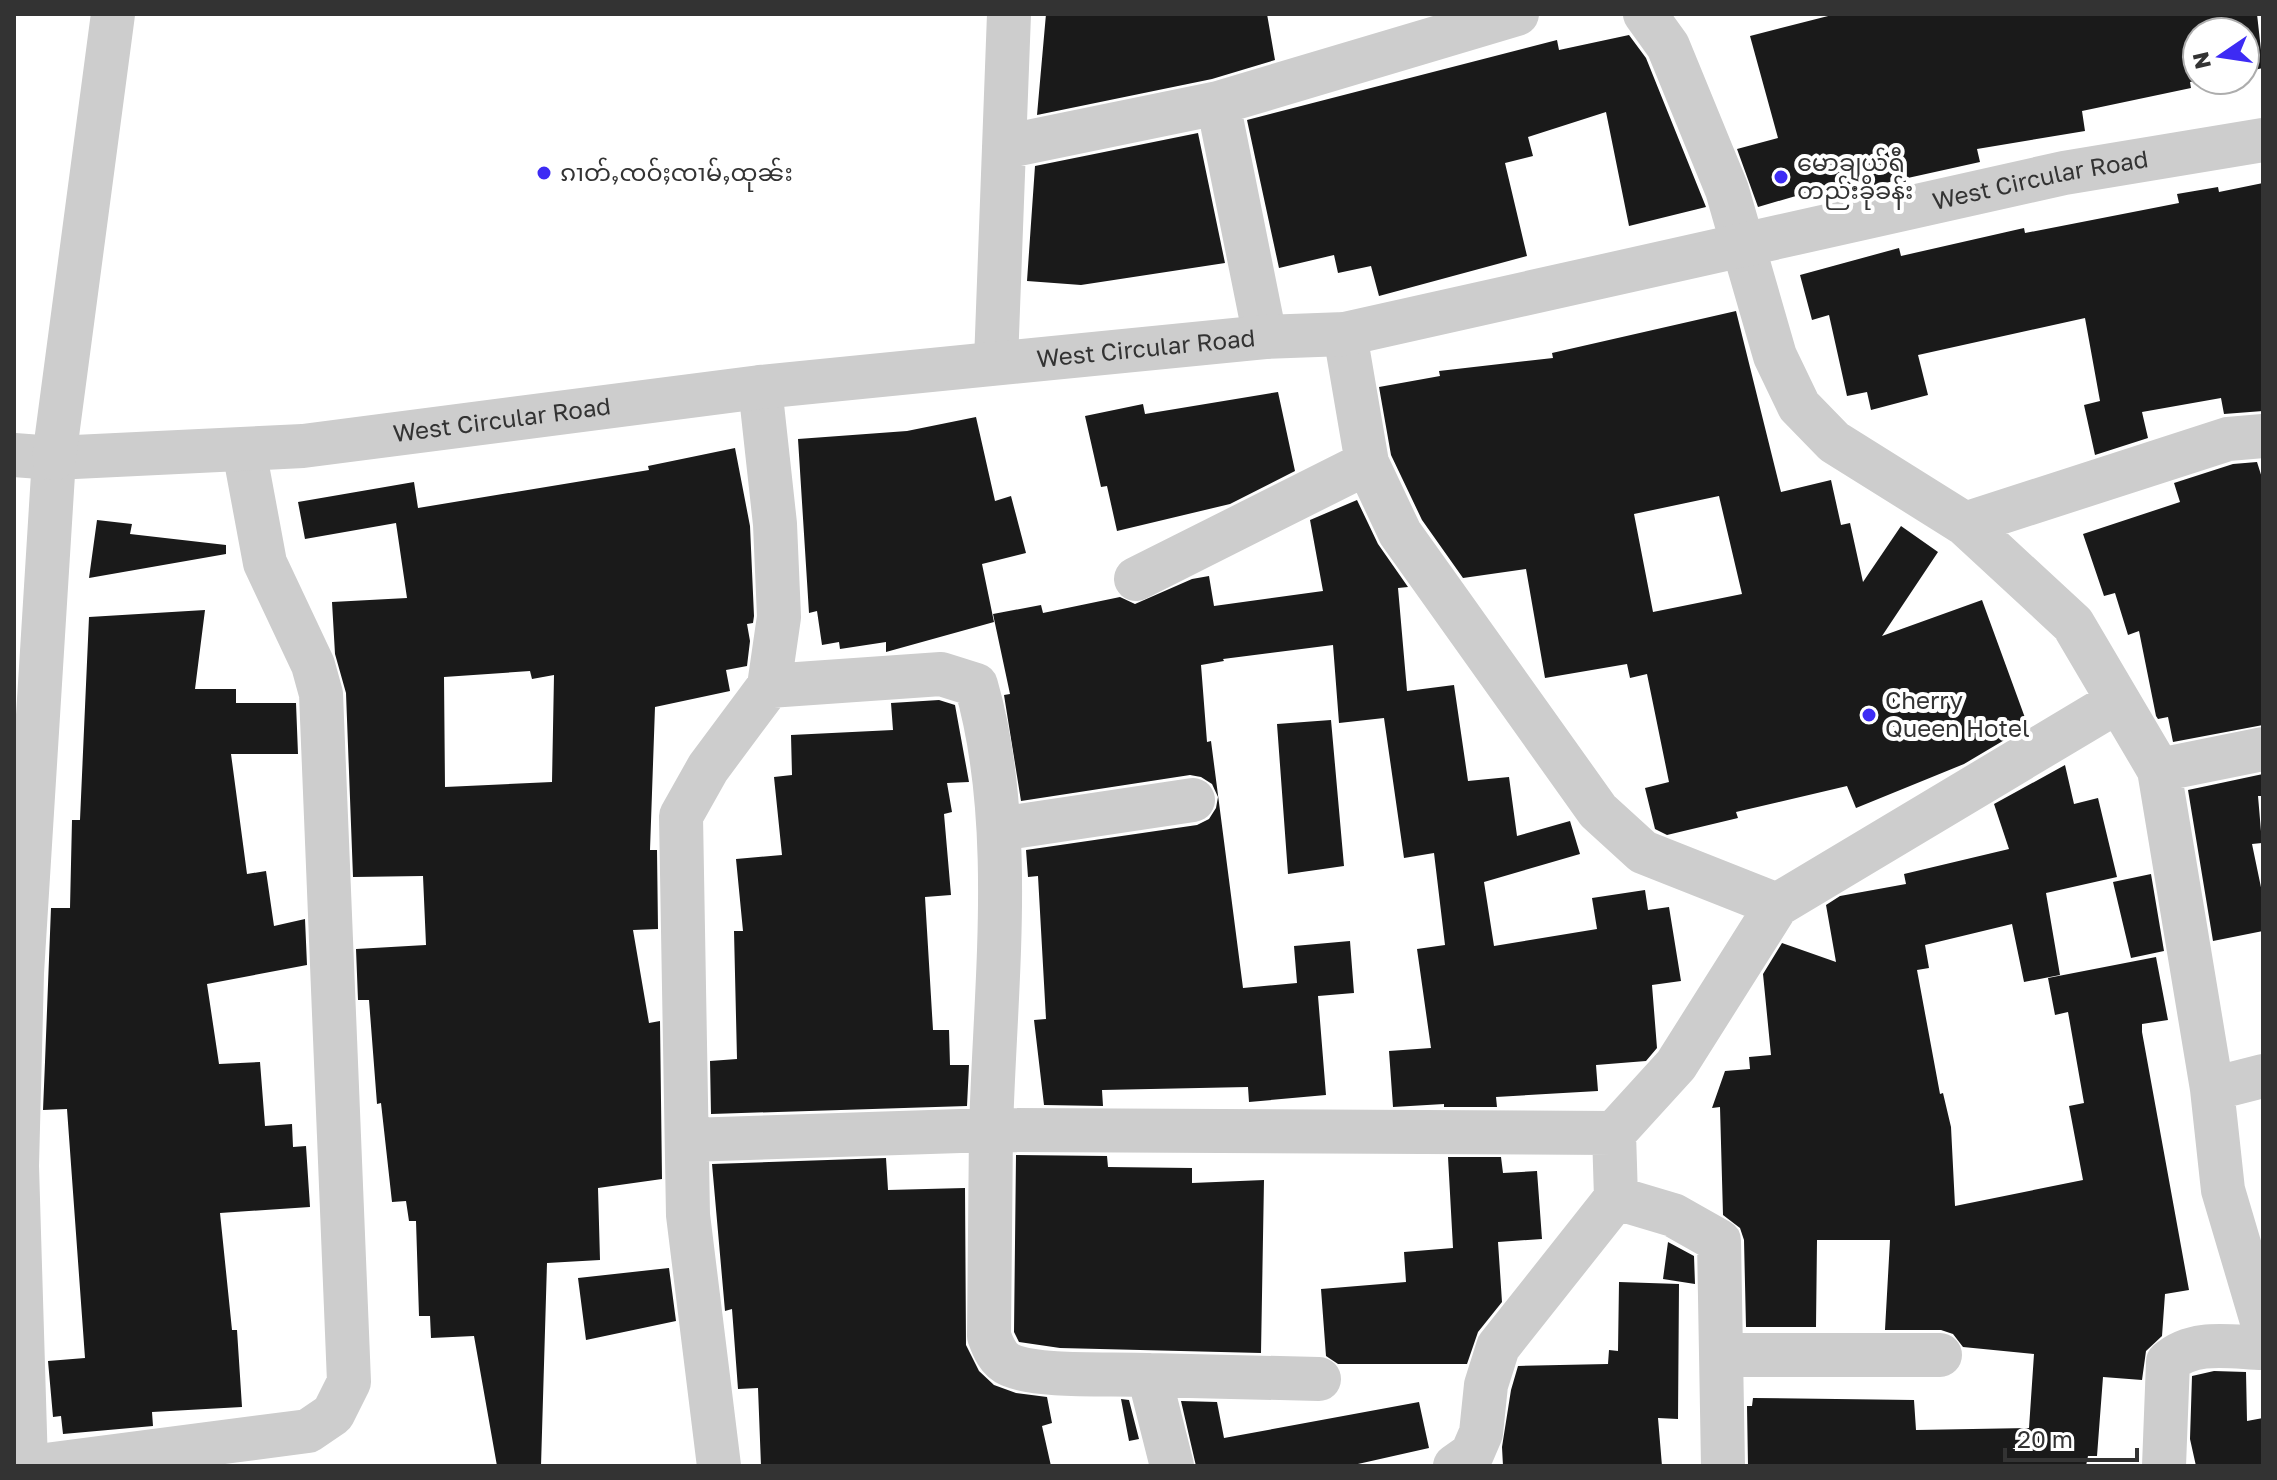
<svg xmlns="http://www.w3.org/2000/svg" width="2277" height="1480" viewBox="0 0 2277 1480" font-family="'Golos Text','Noto Sans Myanmar',sans-serif">
<style>
.building{fill:#1a1a1a;fill-rule:evenodd}
.lines{fill:none;stroke-linecap:round;stroke-linejoin:round}
.minor{stroke:#cdcdcd;stroke-width:44}
.tertiary{stroke:#cdcdcd;stroke-width:44}
.poi-dot{fill:#3d2bf4;stroke:#fff;stroke-width:3}
.labels{text-anchor:middle;stroke-width:8;stroke-linejoin:round;paint-order:stroke}
.poi-label{font-size:24px;fill:#333;stroke:#fff;text-anchor:start}
.street-label{font-size:24px;fill:#333;stroke:#fff}
</style>
<rect width="100%" height="100%" fill="#fff"/>
<!-- building -->
<path class="building" d="M1046,14H1267L1275,60L1212,79L1037,115Z
M1836,14H2257L2263,68L2245,72V32H2197V80H2200L2190,82L2191,88L2082,111L2085,131L1977,149L1980,162L1849,191L1847,181L1758,207L1737,149L1778,138L1750,36Z
M1629,35L1646,58L1706,207L1629,226L1606,112L1528,137L1533,156L1505,163L1527,256L1379,296L1371,266L1338,273L1334,255L1279,268L1247,120L1557,40L1559,50Z
M1198,133L1225,263L1081,285L1027,281L1035,166Z
M2263,183V411L2224,414L2221,398L2142,412L2148,438L2095,455L2084,405L2100,401L2085,318L1918,355L1928,395L1871,410L1867,392L1847,396L1829,315L1812,320L1800,275L1899,248L1901,256L2024,228L2025,233L2179,203L2177,194L2218,187L2219,192Z
M1736,311L1781,492L1831,480L1841,525L1850,523L1863,582L1901,526L1938,552L1882,636L1982,600L2028,726L1964,764L1856,808L1847,786L1736,812L1738,818L1667,835L1655,829L1645,788L1669,782L1647,674L1630,678L1627,664L1545,678L1526,569L1463,578L1422,520L1391,455L1379,387L1440,376L1439,371L1553,358L1552,353ZM1719,496L1742,594L1653,612L1634,514Z
M1278,392L1295,471L1230,504L1117,531L1107,486L1101,487L1085,416L1143,404L1145,414Z
M976,417L995,501L1011,496L1026,553L982,564L994,622L886,652V642L840,649L839,642L822,645L817,611L809,613L798,439L907,431Z
M735,448L750,526L754,616L753,623L747,624L750,641L747,666L726,670L730,691L655,707L650,850H657L658,929L633,930L649,1023L660,1021L662,1179L598,1188L600,1260L547,1263L541,1466H497L474,1336L431,1338L430,1316H419L416,1221H409L406,1201L392,1202L381,1103L377,1104L369,1000H358L356,949L426,945L423,876L353,877L346,693L335,654L332,602L407,598L396,523L305,539L298,502L414,482L418,508L649,470L648,466ZM530,671L532,679L554,675L552,782L445,787L444,677Z
M2257,462L2263,481V725L2173,742L2168,717L2158,719L2156,716L2139,631L2128,635L2115,593L2104,596L2083,534L2180,502L2174,483L2233,464Z
M1357,500L1378,544L1408,587L1398,588L1407,691L1454,685L1468,781L1509,777L1517,836L1570,821L1580,854L1484,882L1494,946L1597,929L1592,898L1645,890L1648,910L1669,907L1681,981L1652,985L1657,1048L1646,1061L1596,1065L1598,1091L1496,1097L1497,1107H1444V1104L1393,1107L1389,1051L1431,1048L1417,949L1445,945L1434,853L1404,858L1384,718L1339,723L1333,645L1223,659L1224,661L1201,665L1207,742L1211,741L1243,988L1297,983L1294,946L1350,941L1354,993L1318,996L1326,1095L1249,1102L1248,1087L1102,1090L1103,1106L1044,1105L1034,1020L1046,1019L1038,876L1028,877L1026,850L1197,825L1209,819L1216,808L1218,797L1212,784L1201,777L1190,775L1021,801L1004,695L1010,694L993,614L1041,605L1043,613L1120,597L1135,604L1192,579L1209,576L1214,606L1323,591L1310,520Z
M97,520L132,524L130,534L226,545V554L89,578Z
M205,610L195,689H236V703H296L298,754H231L247,874L266,871L274,926L305,919L307,965L207,984L219,1064L260,1062L265,1126L292,1124L293,1147L306,1146L310,1207L220,1213L232,1330H237L242,1407L152,1412L153,1426L63,1434L61,1416L53,1417L48,1361L85,1358L67,1109L43,1110L45,1062L51,908H70L72,820H80L89,617Z
M939,700L955,705L969,782L947,783L952,812L944,814L951,895L925,897L933,1030H949L950,1065H969L967,1106L711,1114L710,1061L737,1059L734,931H743L736,859L782,855L774,777L792,775L791,735L893,730L891,703Z
M1331,720L1344,866L1288,874L1277,724Z
M2065,765L2074,804L2098,798L2117,877L2046,893L2060,975L2024,982L2012,924L1925,945L1929,968L1917,970L1940,1094L1943,1093L1951,1127L1955,1206L2083,1180L2069,1106L2084,1103L2068,1012L2055,1015L2048,978L2156,957L2168,1020L2142,1024V1032L2189,1290L2165,1294L2162,1336L2146,1351L2142,1380L2103,1377L2097,1456H2088L2086,1466H1748L1747,1406H1752L1753,1398L1914,1400L1916,1430L2029,1428L2034,1354L1963,1347L1953,1334L1941,1330H1885L1890,1240H1817L1816,1327H1746L1744,1240L1740,1228L1723,1215L1720,1107L1712,1108L1725,1071L1750,1069L1749,1057L1771,1055L1763,974L1782,943L1836,962L1826,905L1840,896L1906,884L1904,874L2009,849L1994,804Z
M2263,774V796H2258L2262,843L2252,844L2263,897V931L2213,941L2188,790Z
M2151,874L2164,951L2131,958L2113,882Z
M1016,1155L1107,1156L1108,1167L1192,1168V1183L1264,1180L1261,1353L1060,1348L1019,1342L1014,1332Z
M1448,1157H1501L1503,1173L1537,1171L1542,1239L1498,1242L1502,1302L1478,1332L1467,1364H1338L1326,1356L1321,1289L1406,1282L1404,1252L1453,1248Z
M886,1158L888,1190L965,1188L966,1345L979,1371L994,1385L1016,1393L1047,1397L1052,1423L1042,1426L1051,1466H761L758,1388L738,1389L732,1309L725,1311L712,1164Z
M1668,1242L1694,1256L1695,1284L1663,1279Z
M669,1268L676,1321L586,1340L578,1278Z
M1619,1282L1679,1284L1678,1419L1658,1418L1662,1466H1503L1502,1447L1511,1390L1518,1366L1608,1364L1609,1350L1618,1351Z
M2214,1371L2246,1372L2247,1421L2263,1418V1466H2196L2190,1439L2192,1376Z
M1121,1399L1129,1400L1139,1439L1129,1441Z
M1181,1401L1217,1402L1224,1438L1419,1402L1429,1448L1349,1466H1196Z"/>
<g class="lines">
<!-- minor -->
<path class="minor" d="M1645,14L1668,46L1727,190L1775,356L1799,406L1834,442L1965,524L2073,624L2159,770L2212,1089L2223,1190L2263,1325
M1218,103L1265,337
M1004,147L1218,103L1517,14
M1345,334L1367,463L1400,533L1598,811L1643,852L1777,905L2118,701
M996,362L1009,14
M760,387L775,524L779,617L769,686L941,674L976,685C1016,824 995,987 991,1130L1614,1133L1676,1065L1777,905
M1965,524L2228,439L2263,436
M1136,579L1367,463
M2159,770L2263,749
M1000,829L1193,800
M2212,1089L2263,1076
M689,1140L991,1130L989,1336C993,1347 998,1360 1010,1365C1041,1378 1113,1373 1149,1375L1172,1466
M1616,1198L1673,1215L1719,1241L1723,1466
M1723,1355H1940
M1149,1375L1319,1379
M26,1466L17,1166L22,973L54,458
M38,1466L308,1431L333,1414L349,1382L321,694L313,665L265,563L244,450
M719,1466L688,1215L681,816L708,768L769,686
M1455,1466L1472,1454L1481,1433L1486,1385L1498,1347L1616,1198L1614,1133
M2164,1466L2168,1362C2194,1339 2230,1347 2263,1348"/>
<!-- tertiary -->
<g class="tertiary">
<path id="s1" d="M14,455L54,458L303,446L760,387L1265,337L1345,334L2064,173L2263,140"/>
<path d="M54,458L113,14"/>
</g>
</g>
<!-- markers -->
<g class="poi-dot">
<circle cx="544" cy="173" r="8"/>
<circle cx="1781" cy="177" r="8"/>
<circle cx="1869" cy="715" r="8"/>
</g>
<g class="labels">
<!-- poi labels -->
<g class="poi-label">
<text x="1797" y="171">မောချယ်ရီ<tspan x="1797" dy="28">တည်းခိုခန်း</tspan></text>
<text x="560" y="181">ၵၢတ်ႇၸဝ်ႈၸၢမ်ႇထုၼ်း</text>
<text x="1885" y="709">Cherry<tspan x="1885" dy="28">Queen Hotel</tspan></text>
</g>
<!-- street labels -->
<g class="street-label">
<text dy="8" stroke="none"><textPath href="#s1" startOffset="2050">West Circular Road</textPath></text>
<text dy="8" stroke="none"><textPath href="#s1" startOffset="1138">West Circular Road</textPath></text>
<text dy="8" stroke="none"><textPath href="#s1" startOffset="490">West Circular Road</textPath></text>
</g>
</g>
<!-- border -->
<rect width="2277" height="1480" fill="none" stroke="#333333" stroke-width="32"/>
<!-- north arrow -->
<g transform="translate(2221 56) rotate(257)"><circle r="38" fill="#ffffff" stroke="#adadad" stroke-width="2"/>
<path d="M0-6L14 30L0 20L-14 30Z" fill="#3d2bf4"/>
<text y="-12" font-size="22" font-weight="bold" text-anchor="middle" fill="#333333">N</text>
</g>
<!-- scale -->
<path d="M2005 1448v12h132v-12" fill="none" stroke="#333333" stroke-width="4"/>
<text x="2017" y="1448" font-size="24" fill="#333333" stroke="#ffffff" stroke-width="6" paint-order="stroke">20 m</text>
</svg>
